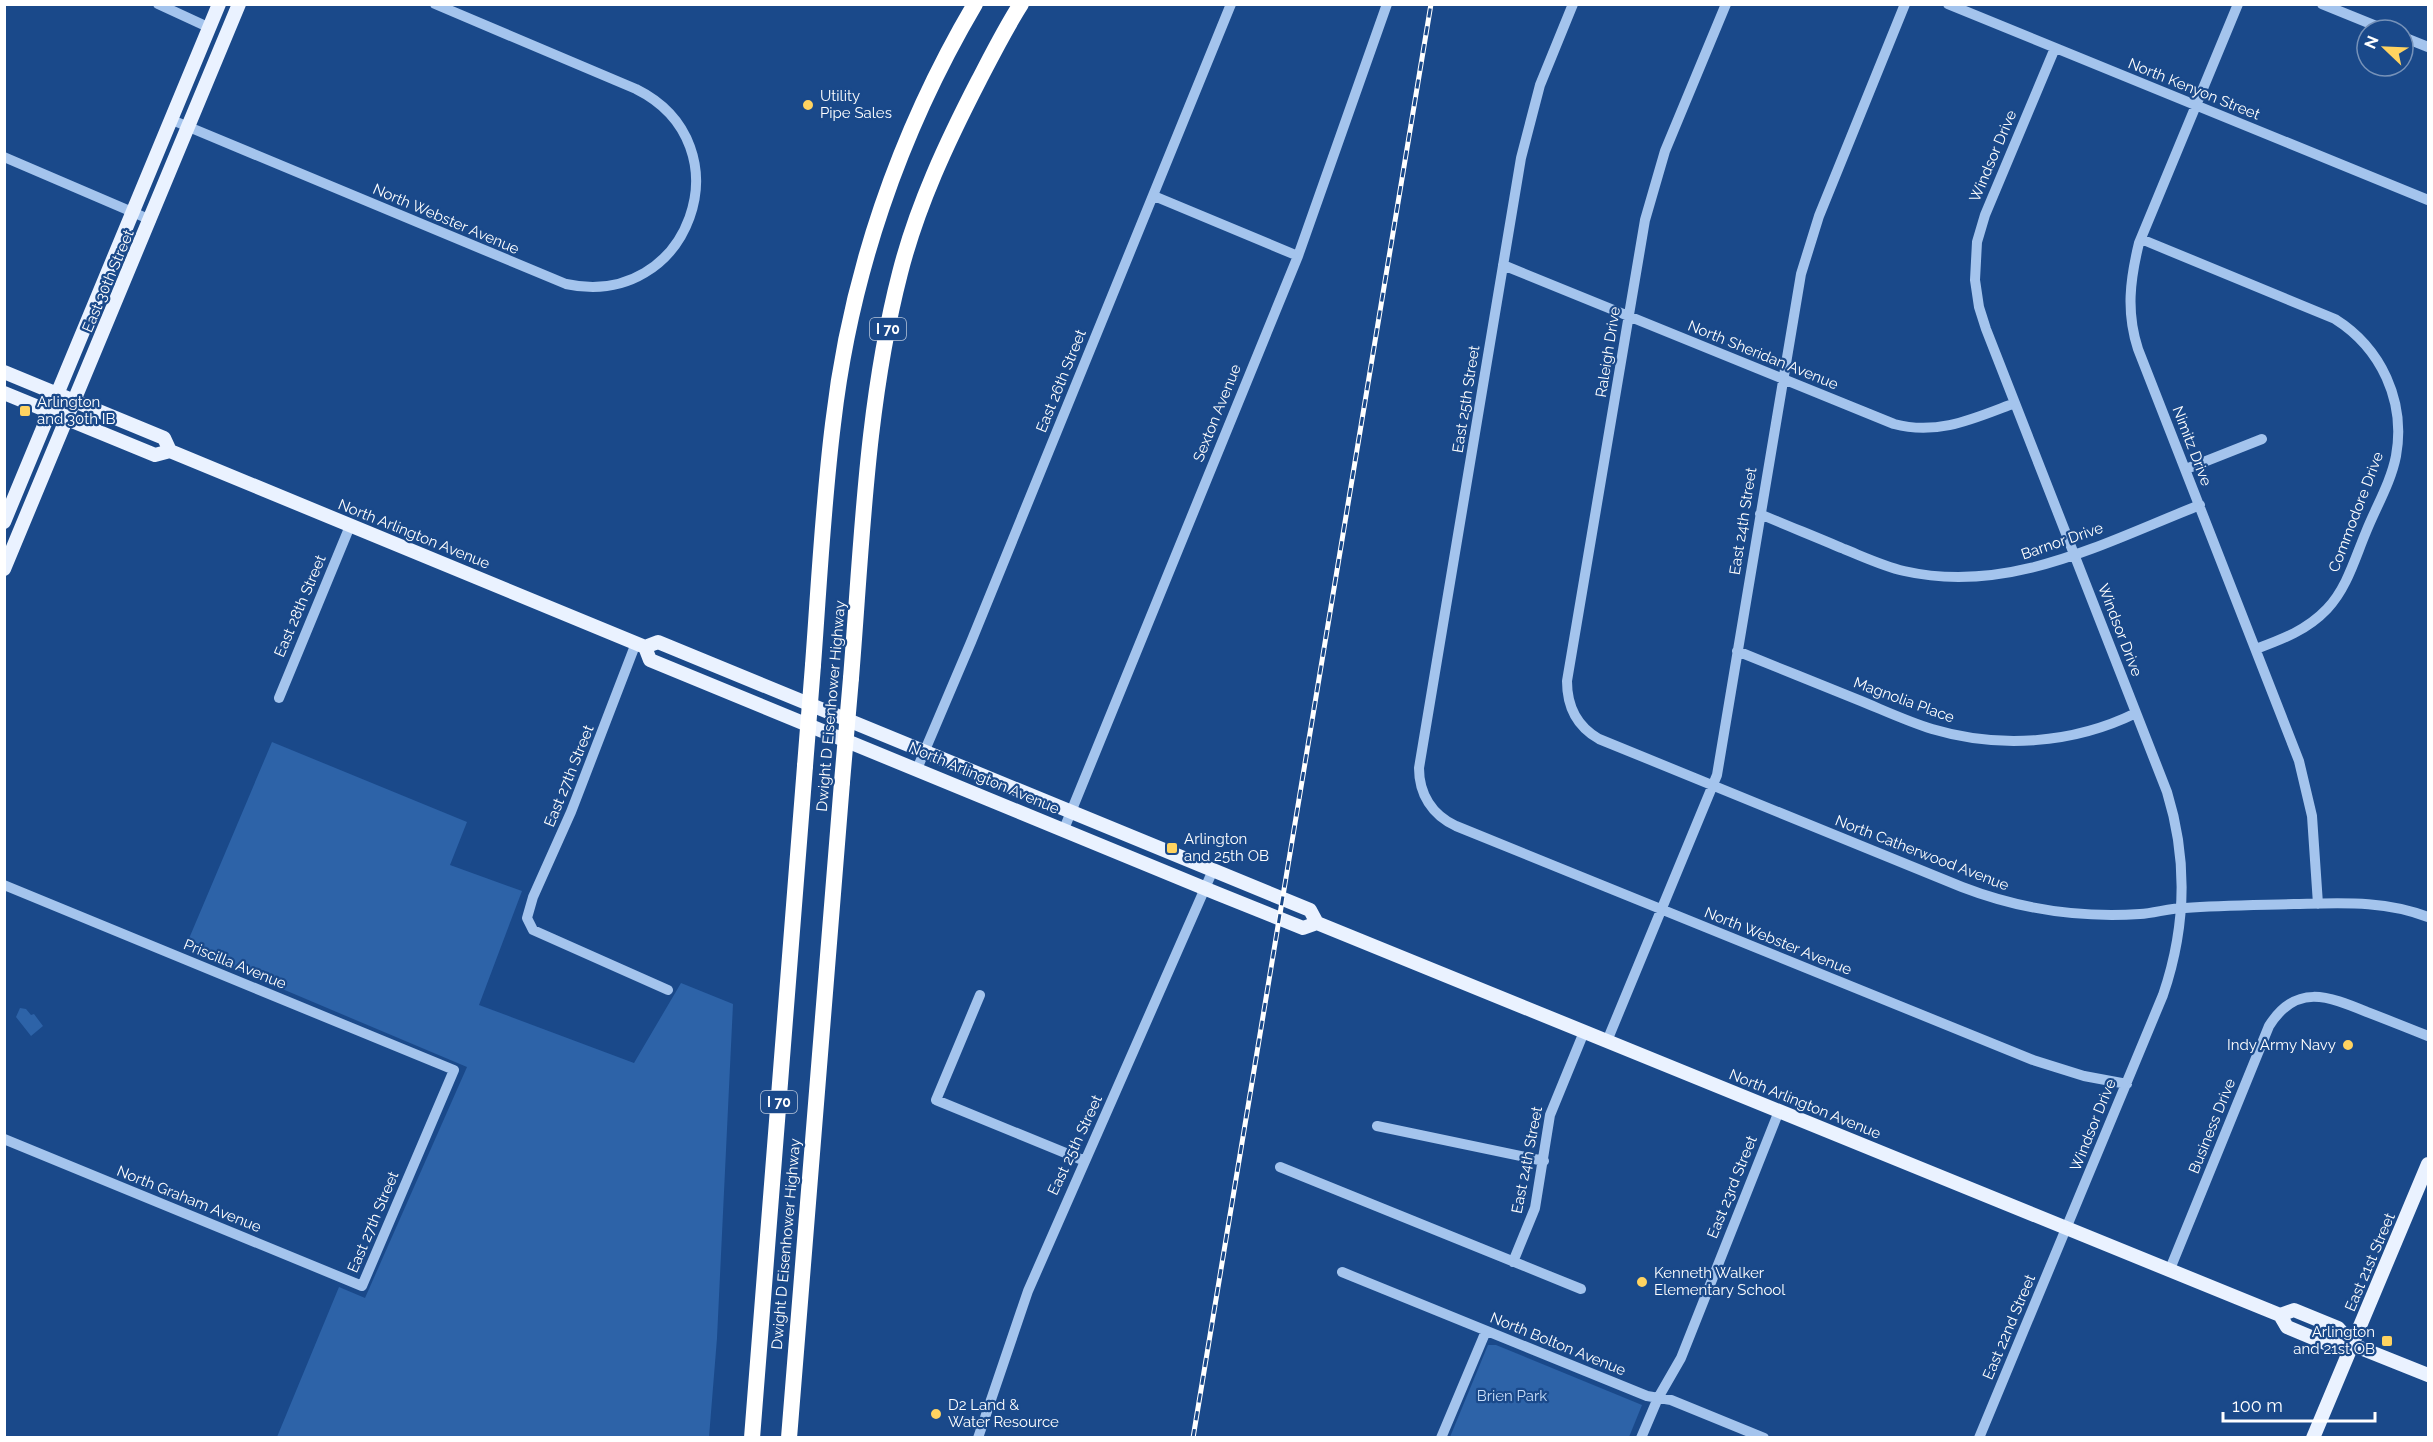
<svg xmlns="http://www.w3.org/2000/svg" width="2433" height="1442" viewBox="0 0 2433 1442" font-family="Raleway,sans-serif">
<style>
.green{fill:#2d63a8}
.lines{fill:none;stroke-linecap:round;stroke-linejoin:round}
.minor{stroke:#a4c4ed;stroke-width:10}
.major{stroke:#eaf2ff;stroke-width:14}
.highway{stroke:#fff;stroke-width:16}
.rail-casing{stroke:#fff;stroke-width:5}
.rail{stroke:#1a498a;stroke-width:3;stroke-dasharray:9;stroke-linecap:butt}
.highway-bridge{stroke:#fff;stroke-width:16}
.poi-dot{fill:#ffd360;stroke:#1a498a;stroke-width:2}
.labels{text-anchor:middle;stroke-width:4.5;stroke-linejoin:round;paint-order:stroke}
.shield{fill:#1a498a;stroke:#bac8dc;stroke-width:1.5}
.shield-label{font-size:14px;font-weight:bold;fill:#fff}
.street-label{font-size:15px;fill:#fff;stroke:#1a498a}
.poi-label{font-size:15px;fill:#fff;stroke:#1a498a;text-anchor:start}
.park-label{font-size:15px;fill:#c9def9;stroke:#1a498a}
</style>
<rect width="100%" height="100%" fill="#1a498a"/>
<!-- green -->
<path class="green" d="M272,742L467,822L450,865L522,891L479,1005L634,1063L681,983L733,1004L717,1338L709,1437H277L339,1287L365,1298L467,1067L185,948Z
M20,1008L26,1009L31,1015L34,1014L43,1026L31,1036L16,1017Z
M1488,1345H1496L1642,1405L1629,1437H1450Z"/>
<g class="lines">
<!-- minor -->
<path class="minor" d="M158,4L210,28
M1573,4L1540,85L1521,158L1419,768C1419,794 1432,815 1456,826L2033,1060L2084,1076L2127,1084
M1726,4L1665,151L1645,220L1567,681C1567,706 1576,726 1599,739L1962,887C2019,909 2079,918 2140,914C2155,913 2170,908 2185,908C2221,905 2258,905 2294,904C2341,903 2384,900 2428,917
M1948,4L2428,200
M2238,4L2139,243C2130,280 2126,312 2138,349L2299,761L2312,816L2318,904
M2322,4L2386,30
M2403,37L2428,47
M172,120L566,284C689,311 749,145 636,89L435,4
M4,157L151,220
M1154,196L1298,256
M2141,239L2335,319C2381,348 2406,401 2396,456C2391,482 2376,507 2366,532C2355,558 2347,588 2327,609C2307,630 2283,639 2256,649
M1503,265L1894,424C1938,436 1975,418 2015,403
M2186,469L2262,439
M1760,514C1788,526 1816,537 1844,549C1864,557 1883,566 1904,571C2009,595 2103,543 2200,505
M636,643L571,812L533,897L527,918L533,930L668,990
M1737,651C1777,667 1816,683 1856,699C1881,709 1906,721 1932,729C1999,749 2073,744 2136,713
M279,698L350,526
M917,769L971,642L1231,4
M1064,829L1298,256L1387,4
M4,885L454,1070L362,1286L4,1139
M980,995L936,1100L1085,1161
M1607,1041L1717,775L1801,274L1819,216L1905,4
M1377,1126L1544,1161
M1280,1167L1581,1289
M1513,1262L1535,1208L1550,1115L1584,1032
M2170,1269L2269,1026C2296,983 2328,996 2367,1012C2388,1020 2408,1028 2428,1036
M1342,1272L1647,1396L1671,1400L1764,1438
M978,1438L1028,1291L1213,870
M1441,1438L1486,1331
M1641,1438L1658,1398L1681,1358L1779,1111
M1979,1438L2163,995C2186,928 2188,860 2167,792L1986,329L1979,307L1975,280L1977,242L1985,215L2055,48"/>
<!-- major -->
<path class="major" d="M4,372L164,438L170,451
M4,393L155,455L170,451L645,647L658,642L1310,910L1317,923
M4,522L219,4
M4,569L239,4
M645,647L650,660L1216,893L1303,928L1317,923L2280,1315L2287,1327L2330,1345H2353L2428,1375
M2280,1315L2294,1310L2338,1328L2353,1345
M2313,1438L2428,1164"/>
<!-- highway -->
<path class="highway" d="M813,665C819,585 823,504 833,424C850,276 899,133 975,4
M851,678C862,543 866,405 900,273C917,206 947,142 979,80C992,55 1005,29 1021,4
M752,1438L805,766
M789,1438L842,782"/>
<!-- rail casing -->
<g class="rail-casing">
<path id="rail" d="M1193,1438L1431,4"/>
</g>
<!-- rail -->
<use href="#rail" class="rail"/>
<!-- highway-bridge -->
<path class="highway-bridge" d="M805,766L813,665
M842,782L851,678"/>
</g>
<!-- markers -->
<g class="poi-dot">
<circle cx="808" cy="105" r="6"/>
<rect x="19" y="405" width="12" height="12" rx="3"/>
<rect x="1166" y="842" width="12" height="12" rx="3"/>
<circle cx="2348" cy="1045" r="6"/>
<circle cx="1642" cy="1282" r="6"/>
<rect x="2381" y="1335" width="12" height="12" rx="3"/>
<circle cx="936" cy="1414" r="6"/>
</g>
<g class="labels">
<!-- shield labels -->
<g class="shield">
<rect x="870" y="318" width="36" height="22" rx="4.5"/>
<rect x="761" y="1091" width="36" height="22" rx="4.5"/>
</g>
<g class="shield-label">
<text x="888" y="334">I 70</text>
<text x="779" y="1107">I 70</text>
</g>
<!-- street labels -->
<g class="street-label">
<text transform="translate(2194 89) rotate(22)" y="5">North Kenyon Street</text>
<text transform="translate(1993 156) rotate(-67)" y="5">Windsor Drive</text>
<text transform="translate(446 219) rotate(23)" y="5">North Webster Avenue</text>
<text transform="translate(108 281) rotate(-67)" y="5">East 30th Street</text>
<text transform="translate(1608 352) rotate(-81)" y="5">Raleigh Drive</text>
<text transform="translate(1763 355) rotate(22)" y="5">North Sheridan Avenue</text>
<text transform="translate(1061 381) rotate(-68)" y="5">East 26th Street</text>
<text transform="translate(1466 399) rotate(-81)" y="5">East 25th Street</text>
<text transform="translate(1217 413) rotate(-68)" y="5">Sexton Avenue</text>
<text transform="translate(2192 446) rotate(69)" y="5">Nimitz Drive</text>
<text transform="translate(2356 512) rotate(-69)" y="5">Commodore Drive</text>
<text transform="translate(1743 521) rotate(-81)" y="5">East 24th Street</text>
<text transform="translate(414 534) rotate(22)" y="5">North Arlington Avenue</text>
<text transform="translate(2062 541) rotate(-19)" y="5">Barnor Drive</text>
<text transform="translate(300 606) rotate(-67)" y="5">East 28th Street</text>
<text transform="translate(2120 630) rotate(69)" y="5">Windsor Drive</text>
<text transform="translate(1904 700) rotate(20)" y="5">Magnolia Place</text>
<text transform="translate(831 706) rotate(-85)" y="5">Dwight D Eisenhower Highway</text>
<text transform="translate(569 776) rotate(-68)" y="5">East 27th Street</text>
<text transform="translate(984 778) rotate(23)" y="5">North Arlington Avenue</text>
<text transform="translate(1922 853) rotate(21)" y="5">North Catherwood Avenue</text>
<text transform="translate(1778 941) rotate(22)" y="5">North Webster Avenue</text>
<text transform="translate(235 964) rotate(22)" y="5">Priscilla Avenue</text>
<text transform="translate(1805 1104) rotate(22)" y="5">North Arlington Avenue</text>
<text transform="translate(2093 1125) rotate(-68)" y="5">Windsor Drive</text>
<text transform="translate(2212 1126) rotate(-68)" y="5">Business Drive</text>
<text transform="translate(1075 1145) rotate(-65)" y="5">East 25th Street</text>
<text transform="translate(1527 1160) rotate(-79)" y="5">East 24th Street</text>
<text transform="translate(1732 1187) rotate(-68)" y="5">East 23rd Street</text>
<text transform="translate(189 1199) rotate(22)" y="5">North Graham Avenue</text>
<text transform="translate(373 1222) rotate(-67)" y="5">East 27th Street</text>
<text transform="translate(786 1244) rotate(-85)" y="5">Dwight D Eisenhower Highway</text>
<text transform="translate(2370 1262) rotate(-67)" y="5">East 21st Street</text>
<text transform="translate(2009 1327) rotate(-67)" y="5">East 22nd Street</text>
<text transform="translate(1558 1344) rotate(22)" y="5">North Bolton Avenue</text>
</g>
<!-- poi labels -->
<g class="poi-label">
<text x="820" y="101">Utility<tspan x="820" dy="17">Pipe Sales</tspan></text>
<text x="37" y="407">Arlington<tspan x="37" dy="17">and 30th IB</tspan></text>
<text x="1184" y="844">Arlington<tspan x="1184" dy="17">and 25th OB</tspan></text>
<text x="2336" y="1050" text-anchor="end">Indy Army Navy</text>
<text x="1654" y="1278">Kenneth Walker<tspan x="1654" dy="17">Elementary School</tspan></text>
<text x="2375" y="1337" text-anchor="end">Arlington<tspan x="2375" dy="17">and 21st OB</tspan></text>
<text x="948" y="1410">D2 Land &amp;<tspan x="948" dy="17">Water Resource</tspan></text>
</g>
<!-- park labels -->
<g class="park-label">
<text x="1512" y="1401">Brien Park</text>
</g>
</g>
<!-- border -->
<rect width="2433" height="1442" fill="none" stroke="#ffffff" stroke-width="12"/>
<!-- north arrow -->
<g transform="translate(2385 48) rotate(293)"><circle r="28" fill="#1a498a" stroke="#7692b9" stroke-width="1.5"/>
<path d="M0-4.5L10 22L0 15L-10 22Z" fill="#ffd360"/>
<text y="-9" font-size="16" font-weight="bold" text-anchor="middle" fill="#ffffff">N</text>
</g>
<!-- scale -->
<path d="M2223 1412v9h152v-9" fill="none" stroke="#ffffff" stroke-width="3"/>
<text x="2232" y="1412" font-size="18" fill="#ffffff" stroke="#1a498a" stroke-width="4.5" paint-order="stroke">100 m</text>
</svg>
